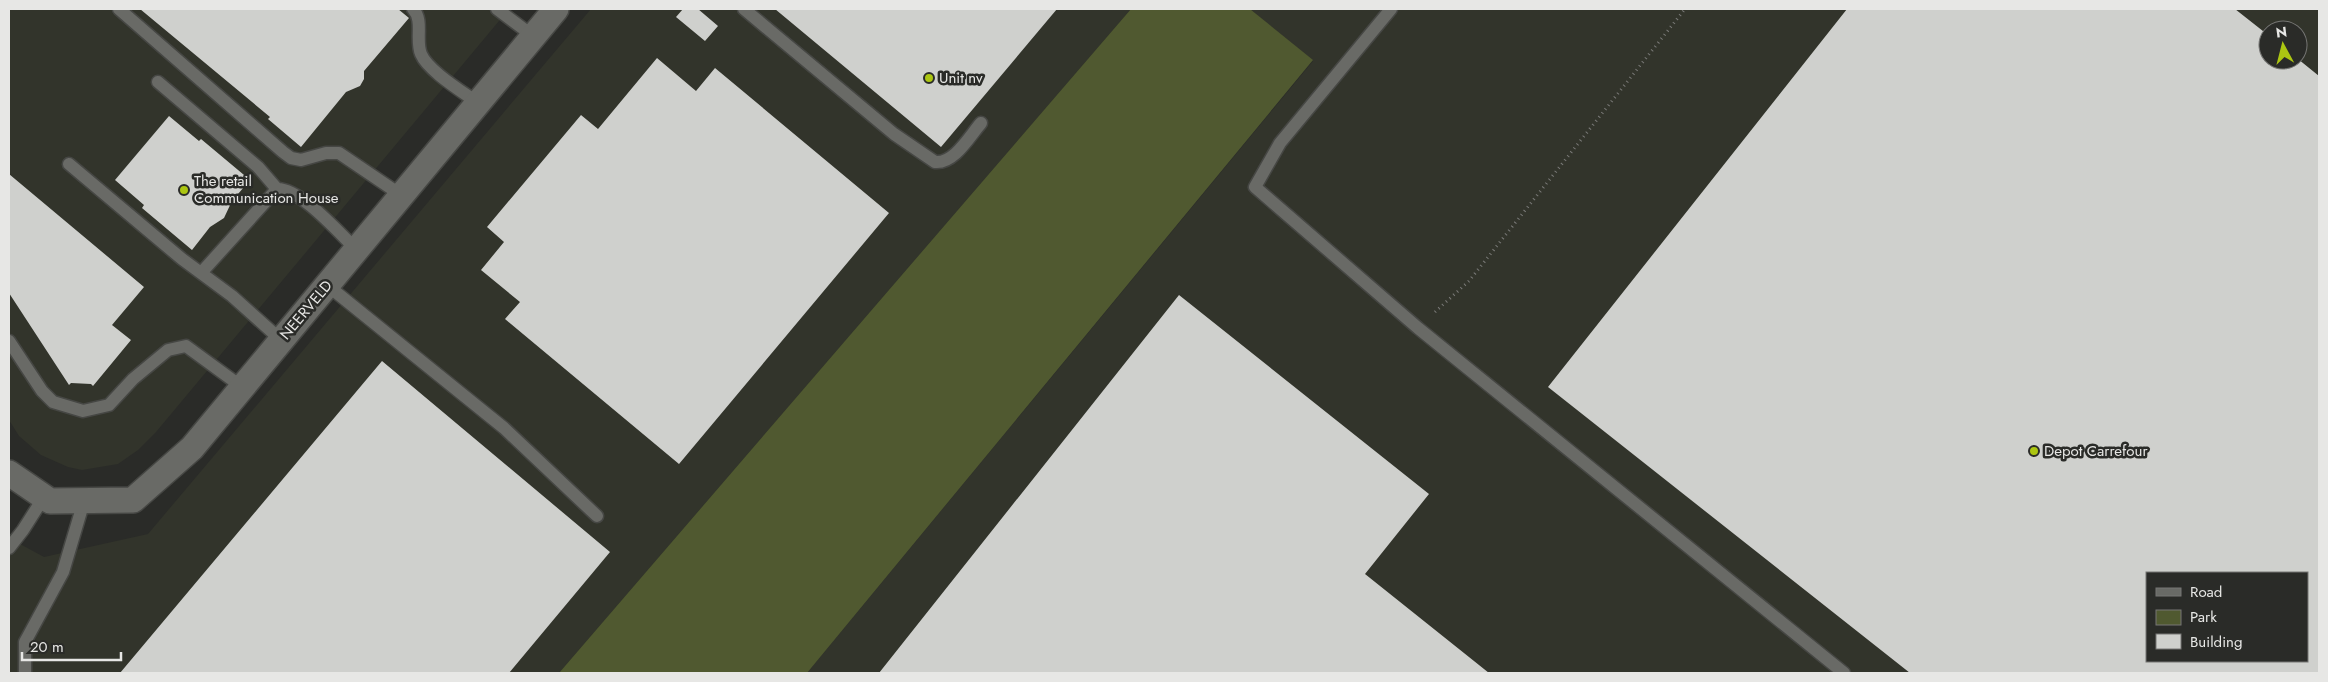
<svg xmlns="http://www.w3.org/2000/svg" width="2328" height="682" viewBox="0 0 2328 682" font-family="Jost,sans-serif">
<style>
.built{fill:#32342b;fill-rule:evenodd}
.green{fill:#505930}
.building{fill:#cfd0cd;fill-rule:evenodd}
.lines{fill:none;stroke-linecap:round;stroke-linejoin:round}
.lane-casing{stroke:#464744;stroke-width:15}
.street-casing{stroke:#464744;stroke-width:28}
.path{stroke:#7a7a78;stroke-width:3;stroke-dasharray:1 4;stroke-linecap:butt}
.lane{stroke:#696a66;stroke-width:12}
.street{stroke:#696a66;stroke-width:25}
.poi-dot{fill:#acc612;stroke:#2a2b28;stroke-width:2}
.labels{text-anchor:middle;stroke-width:5;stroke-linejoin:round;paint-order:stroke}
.poi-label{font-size:15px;fill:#e7e7e5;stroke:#2a2b28;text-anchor:start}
.street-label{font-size:15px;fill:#e7e7e5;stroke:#2a2b28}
</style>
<rect width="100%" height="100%" fill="#2a2b28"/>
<!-- built -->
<path class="built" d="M9,9H509L156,432L138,450L118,464L82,470L68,467L41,455L19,436L9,420Z
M591,9H1131L559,673H9V538L44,557L148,534Z
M1250,9H2319V673H807L1313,61ZM2268,30H2298V60H2268ZM2147,573H2307V661H2147Z"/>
<!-- green -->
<path class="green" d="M1131,9H1250L1313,60L807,673H559Z"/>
<!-- building -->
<path class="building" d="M140,9H398L409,18L364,71V79L360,86L346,92L301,147L268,119L270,117Z
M683,9H698L718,26L705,41L676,17Z
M775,9H1057L941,147Z
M1847,9H2235L2268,35V60L2298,59L2319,76V673H1910L1548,387ZM2147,573H2307V661H2147Z
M657,58L696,91L715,68L889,213L679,464L505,319L520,302L481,270L504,242L487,227L581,115L598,129Z
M169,116L199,141L201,139L250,180L232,201L224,218L210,227L192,250L142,208L144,205L115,180Z
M9,174L144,287L112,325L131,340L93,386L91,384L71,383L69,385L9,293Z
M1179,295L1429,494L1365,574L1489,673H879Z
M382,361L610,552L509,673H120Z"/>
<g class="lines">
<!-- lane casing -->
<g class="lane-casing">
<path id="lane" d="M119,9L283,152L291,158L301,160L326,153H339L401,195
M413,9C424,20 415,40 421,54C428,71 463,92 478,103
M497,9L533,36
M744,9L894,134L935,162C954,164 969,137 981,123
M1391,9L1280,143L1255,187L1418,328L1844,673
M158,82L258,167L277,189
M69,164L182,259L232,296L281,340
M201,273L277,189C300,188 339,233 356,249
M327,285L504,428L597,516
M9,341L42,391L53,402L83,411L109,405L133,379L168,350L186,346L242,387
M9,548L23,530L44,497
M25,673V642L63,572L84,501"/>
</g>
<!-- street casing -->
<g class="street-casing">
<path id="street" d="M9,473L50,501L133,500L192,448L556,9"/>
</g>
<!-- path -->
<path class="path" d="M1435,312L1469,281L1685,9"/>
<!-- lane -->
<use href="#lane" class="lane"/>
<!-- street -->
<use href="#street" class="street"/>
</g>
<!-- markers -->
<g class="poi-dot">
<circle cx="929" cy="78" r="5"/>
<circle cx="184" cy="190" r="5"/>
<circle cx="2034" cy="451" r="5"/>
</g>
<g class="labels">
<!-- poi labels -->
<g class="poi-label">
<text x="939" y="83">Unit nv</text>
<text x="194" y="186">The retail<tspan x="194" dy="17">Communication House</tspan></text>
<text x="2044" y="456">Depot Carrefour</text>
</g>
<!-- street labels -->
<g class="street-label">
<text transform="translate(306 310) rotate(-50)" y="5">NEERVELD</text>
</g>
</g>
<!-- border -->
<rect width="2328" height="682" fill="none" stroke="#e7e7e5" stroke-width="20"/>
<!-- legend -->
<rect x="2146" y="572" width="162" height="90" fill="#2a2b28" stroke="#767674"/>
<rect x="2156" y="588" width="25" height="8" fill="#696a66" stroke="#767674"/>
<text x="2190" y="597" font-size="15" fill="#e7e7e5">Road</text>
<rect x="2156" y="610" width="25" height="15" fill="#505930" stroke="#767674"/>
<text x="2190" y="622" font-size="15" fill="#e7e7e5">Park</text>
<rect x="2156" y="634" width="25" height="15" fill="#cfd0cd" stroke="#767674"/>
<text x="2190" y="647" font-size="15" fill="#e7e7e5">Building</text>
<!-- north arrow -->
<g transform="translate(2283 45) rotate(353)"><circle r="24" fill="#2a2b28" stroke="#767674"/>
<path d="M0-4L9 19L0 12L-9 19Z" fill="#acc612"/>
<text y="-8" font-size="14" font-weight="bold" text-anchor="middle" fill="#e7e7e5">N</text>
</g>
<!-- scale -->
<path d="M22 652v8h99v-8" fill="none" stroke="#e7e7e5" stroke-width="2.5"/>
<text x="30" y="652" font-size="15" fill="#e7e7e5" stroke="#2a2b28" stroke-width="4" paint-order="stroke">20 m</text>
</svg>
